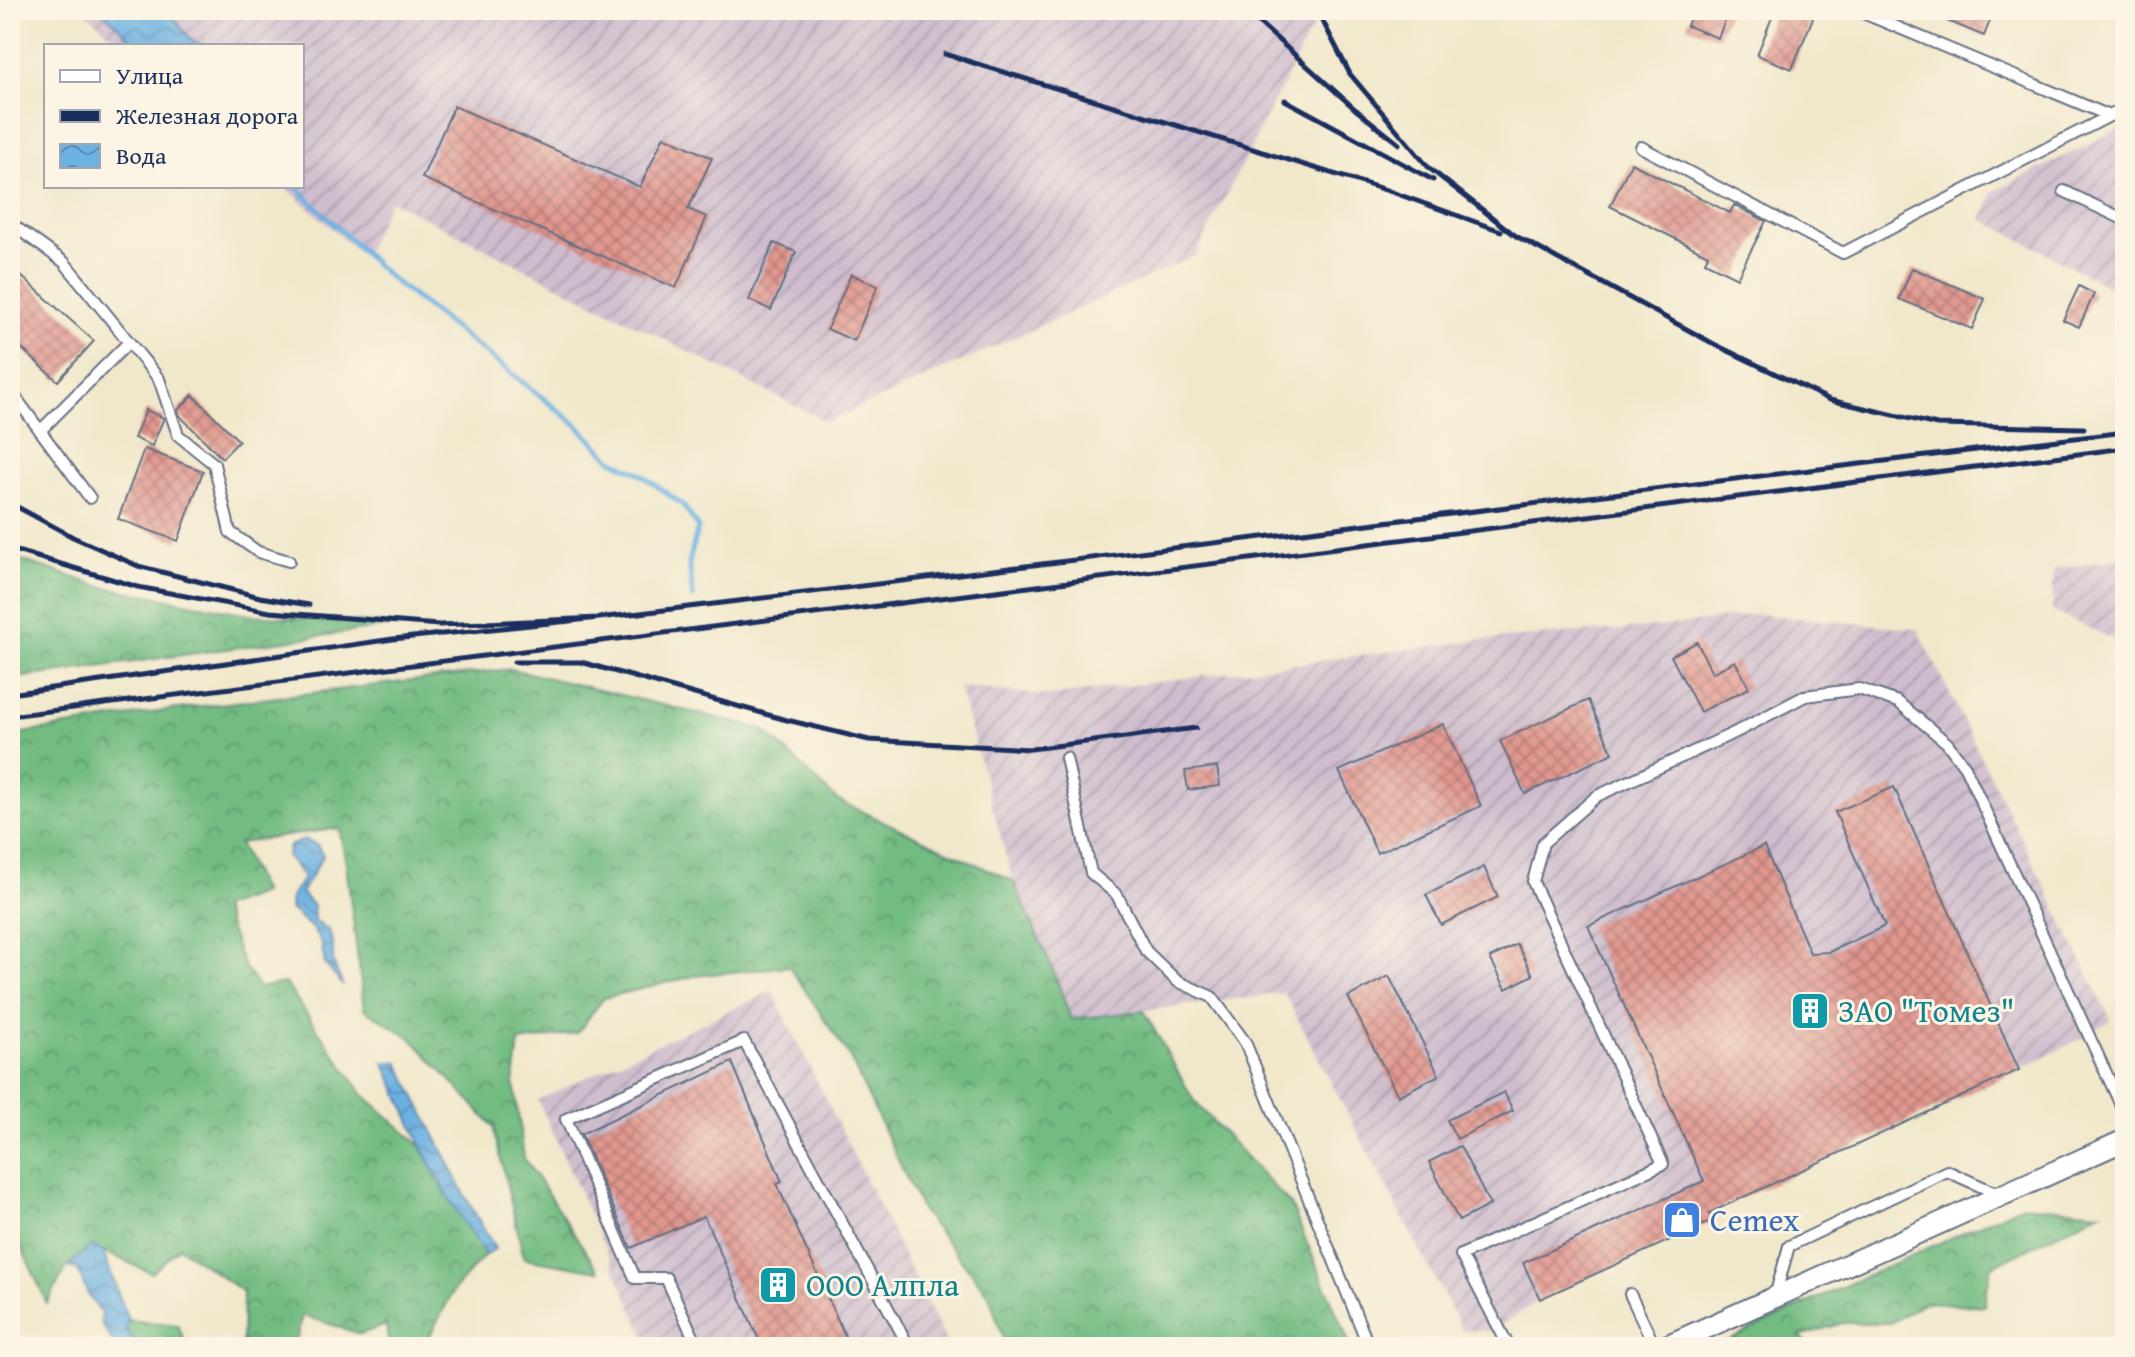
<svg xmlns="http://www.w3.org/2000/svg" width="2135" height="1357" viewBox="0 0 2135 1357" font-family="'Gentium Book Plus',serif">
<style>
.industrial{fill:url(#industrial-furrows)}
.forest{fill:url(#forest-crowns);stroke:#467670;stroke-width:2}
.water{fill:url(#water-waves);stroke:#4370a0;stroke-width:2}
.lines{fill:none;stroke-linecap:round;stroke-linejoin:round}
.stream{stroke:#6bb1e2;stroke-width:5}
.building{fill:url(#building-cross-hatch)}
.service-casing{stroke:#667084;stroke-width:14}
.minor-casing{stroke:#667084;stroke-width:24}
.service{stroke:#fff;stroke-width:10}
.minor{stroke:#fff;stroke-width:20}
.rail{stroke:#1b2f5e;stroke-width:5}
.labels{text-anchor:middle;stroke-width:6;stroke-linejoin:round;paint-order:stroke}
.culture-label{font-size:32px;fill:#0d838f;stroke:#fcf5e5;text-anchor:start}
.shop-label{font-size:32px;fill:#366cbe;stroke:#fcf5e5;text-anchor:start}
</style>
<defs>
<pattern id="industrial-furrows" width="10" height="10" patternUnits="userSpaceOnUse" patternTransform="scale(2)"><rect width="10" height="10" fill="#cfbdce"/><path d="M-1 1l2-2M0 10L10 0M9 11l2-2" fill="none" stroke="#a79aaa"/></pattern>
<pattern id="forest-crowns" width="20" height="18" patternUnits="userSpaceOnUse" patternTransform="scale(2)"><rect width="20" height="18" fill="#72bc82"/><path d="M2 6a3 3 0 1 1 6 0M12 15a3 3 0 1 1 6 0" fill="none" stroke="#5d996e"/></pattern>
<pattern id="water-waves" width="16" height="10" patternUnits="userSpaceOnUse" patternTransform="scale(2)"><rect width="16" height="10" fill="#6bb1e2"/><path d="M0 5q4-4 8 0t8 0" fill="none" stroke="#5790ba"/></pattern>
<pattern id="building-cross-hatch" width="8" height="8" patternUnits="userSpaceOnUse" patternTransform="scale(2)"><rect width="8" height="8" fill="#e1978e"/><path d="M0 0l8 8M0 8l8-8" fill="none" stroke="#b67c77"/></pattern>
</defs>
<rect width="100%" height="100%" fill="#fcf5e5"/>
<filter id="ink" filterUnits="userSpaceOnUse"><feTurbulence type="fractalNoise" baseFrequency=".0125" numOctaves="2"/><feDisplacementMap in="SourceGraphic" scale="16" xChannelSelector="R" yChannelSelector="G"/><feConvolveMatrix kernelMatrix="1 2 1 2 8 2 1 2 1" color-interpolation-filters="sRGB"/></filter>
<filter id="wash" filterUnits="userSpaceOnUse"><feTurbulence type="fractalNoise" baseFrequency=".006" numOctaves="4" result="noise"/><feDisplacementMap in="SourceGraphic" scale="32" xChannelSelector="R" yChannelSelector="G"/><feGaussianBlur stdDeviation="1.8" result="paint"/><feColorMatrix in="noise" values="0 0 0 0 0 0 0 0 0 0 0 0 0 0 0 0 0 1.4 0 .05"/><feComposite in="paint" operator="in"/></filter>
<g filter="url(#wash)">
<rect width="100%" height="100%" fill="#f1e8cb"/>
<!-- industrial -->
<path class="industrial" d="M83,10H1321L1195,256L827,422L390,200L363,256L284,186H302V46H124Z
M2125,126V295L1982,219L1993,192Z
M2125,558V645L2052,611L2054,569Z
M1757,614L1918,629L2111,1020L2082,1038L2019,1070L1717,1209L1712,1221L1540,1299L1492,1331L1462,1330L1284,993L1071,1020L1054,973L1013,881L959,687L1049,696L1479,640L1658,627Z
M772,991L949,1347H650L538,1100Z"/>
<!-- forest -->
<path class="forest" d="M10,556L99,586L253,615L399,625L10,679Z
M511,669L763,729L837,800L1013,881L1054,973L1071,1019L1144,1011L1194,1101L1291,1205L1351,1347H1006L989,1295L922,1211L849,1056L789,966L694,976L604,998L577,1033L519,1042L514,1082L524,1158L599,1271L524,1258L493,1126L411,1038L364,1009L346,864L339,828L239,843L263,893L222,908L243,965L259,988L285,983L362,1093L422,1147L448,1197L485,1255L455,1288L430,1335L433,1347H389L386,1325L360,1334L302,1315L295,1347H242L243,1292L179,1247L152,1273L91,1246L67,1267L47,1303L10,1222V735L170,710Z
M2023,1205L2101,1212L1991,1267L1984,1306L1925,1302L1890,1323H1843L1800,1336L1811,1347H1727L1726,1342L1787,1312Z
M128,1320L178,1325L187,1347H138L125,1329Z"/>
<!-- water -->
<path class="water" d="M101,10C120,10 156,5 171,16C185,27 183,37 203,46H138Z
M304,840L317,845L323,856L301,893L313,906L314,921L329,930L333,946V962L343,986L325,964L321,943L312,928L290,909L291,896L304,877L287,857L289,846Z
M384,1062H398L468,1201L495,1249L485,1255L448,1197L422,1147Z
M92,1245L103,1252L128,1320L126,1329L138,1347H116L101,1323L102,1314L89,1296L77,1269L67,1267Z"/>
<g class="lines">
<!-- stream -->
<path class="stream" d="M295,186L390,278L576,424L612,460L639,473L683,505L698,527L689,563L693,597"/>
</g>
<g id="blocks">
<!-- building -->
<path class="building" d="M1693,10H1729L1718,38L1687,26Z
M1775,10H1807L1815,13L1792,69L1757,55Z
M1921,10H1994L1984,36Z
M454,106L640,187L664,136L712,158L688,209L707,217L676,288L422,178Z
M1631,163L1730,213L1734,205L1766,221L1737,278L1705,262L1708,255L1610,206Z
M774,243L796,252L771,310L749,300Z
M10,266L94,341L58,381L10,338Z
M1912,268L1985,299L1972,329L1899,299Z
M851,274L878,286L854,341L827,329Z
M2079,286L2094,294L2079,327L2063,320Z
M193,395L239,441L222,458L180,416L178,410Z
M146,410L164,418L152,446L134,438Z
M144,449L203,471L178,541L118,519Z
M1697,642L1712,673L1735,661L1749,688L1700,712L1671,656Z
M1588,700L1613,753L1525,794L1500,741Z
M1443,724L1481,806L1377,853L1339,771Z
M1217,767L1220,786L1188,790L1185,771Z
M1894,787L2019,1070L1709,1213L1712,1221L1540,1299L1523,1263L1704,1181L1588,926L1764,846L1810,953L1829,952L1885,926L1835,812Z
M1484,867L1498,897L1441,925L1426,895Z
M1517,944L1533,975L1506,989L1490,958Z
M1389,976L1439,1075L1398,1096L1348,997Z
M732,1062L782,1182L777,1184L850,1347H762L704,1216L631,1248L581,1134Z
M1504,1092L1513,1111L1457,1139L1447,1120Z
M1460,1146L1490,1205L1459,1221L1429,1162Z"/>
</g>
</g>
<g filter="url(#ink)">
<use href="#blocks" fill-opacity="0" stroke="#667084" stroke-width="2"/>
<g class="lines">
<!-- service casing -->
<g class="service-casing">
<path id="service" d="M1856,10L2110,116
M1641,147L1843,253L2125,108
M2064,191L2125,220
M10,223L64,262L159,379L178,435L214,464L230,532L258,552L289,561
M10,390L90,498
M40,431L129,342
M1066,758L1091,873L1117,895L1146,951L1177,981L1212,997L1245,1042L1369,1347
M1630,1294L1655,1347
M1775,1296L1789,1246L1947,1171L2000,1195
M10,1345L11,1347
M698,1347L666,1278H635L566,1119L744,1041L909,1347
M1509,1347L1461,1255L1663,1164L1533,882L1543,843L1597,796L1736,732L1805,696L1859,689L1898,702L1947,743L1965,767L2125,1114"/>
</g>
<!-- minor casing -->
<g class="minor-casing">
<path id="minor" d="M1664,1347L2125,1140"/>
</g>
<!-- service -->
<use href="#service" class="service"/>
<!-- minor -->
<use href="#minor" class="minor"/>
<!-- rail -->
<path class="rail" d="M1245,10L1355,109L1399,144
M1317,10L1350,74L1429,168L1516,236L1714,344L1830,400L1937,425L2084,428
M945,54L1389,191L1501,231
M1285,100L1433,180
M10,503L73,537L138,566L260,597L309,605
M10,549L138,587L270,612L439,625L599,618L393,639L10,694
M599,618C1107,556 1616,493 2125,432
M514,662H581L783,719L869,740L1031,749L1196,728
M10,716L2125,448"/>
</g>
</g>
<!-- icons -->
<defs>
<g id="building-square" transform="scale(2)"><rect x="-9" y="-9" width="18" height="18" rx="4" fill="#0f9aa8" stroke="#fcf5e5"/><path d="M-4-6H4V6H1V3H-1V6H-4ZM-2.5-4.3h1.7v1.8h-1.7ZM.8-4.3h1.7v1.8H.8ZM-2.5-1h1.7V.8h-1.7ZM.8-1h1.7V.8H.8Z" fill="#fff"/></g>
<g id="shop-square" transform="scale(2)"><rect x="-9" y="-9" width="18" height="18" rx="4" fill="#3f7fe0" stroke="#fcf5e5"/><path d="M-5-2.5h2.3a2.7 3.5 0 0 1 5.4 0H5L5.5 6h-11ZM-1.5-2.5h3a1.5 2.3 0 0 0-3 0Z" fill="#fff"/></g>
</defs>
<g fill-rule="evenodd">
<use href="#building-square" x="1810" y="1011"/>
<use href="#shop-square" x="1682" y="1220"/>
<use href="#building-square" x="778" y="1285"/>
</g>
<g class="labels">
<!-- culture labels -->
<g class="culture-label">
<text x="1838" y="1022">ЗАО "Томез"</text>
<text x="806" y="1296">ООО Алпла</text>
</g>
<!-- shop labels -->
<g class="shop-label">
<text x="1710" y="1231">Cemex</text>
</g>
</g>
<!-- margin -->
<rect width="2135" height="1357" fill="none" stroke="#fcf5e5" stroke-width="40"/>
<!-- legend -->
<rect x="44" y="44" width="260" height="144" fill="#fcf5e5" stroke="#a2a6af" stroke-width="2"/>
<rect x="60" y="70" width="40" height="12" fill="#ffffff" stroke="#a2a6af" stroke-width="2"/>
<text x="116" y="84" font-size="24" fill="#1b2f5e">Улица</text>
<rect x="60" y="110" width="40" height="12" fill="#1b2f5e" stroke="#a2a6af" stroke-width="2"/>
<text x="116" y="124" font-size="24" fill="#1b2f5e">Железная дорога</text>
<rect x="60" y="144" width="40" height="24" fill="url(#water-waves)" stroke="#a2a6af" stroke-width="2"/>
<text x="116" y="164" font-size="24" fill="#1b2f5e">Вода</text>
</svg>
